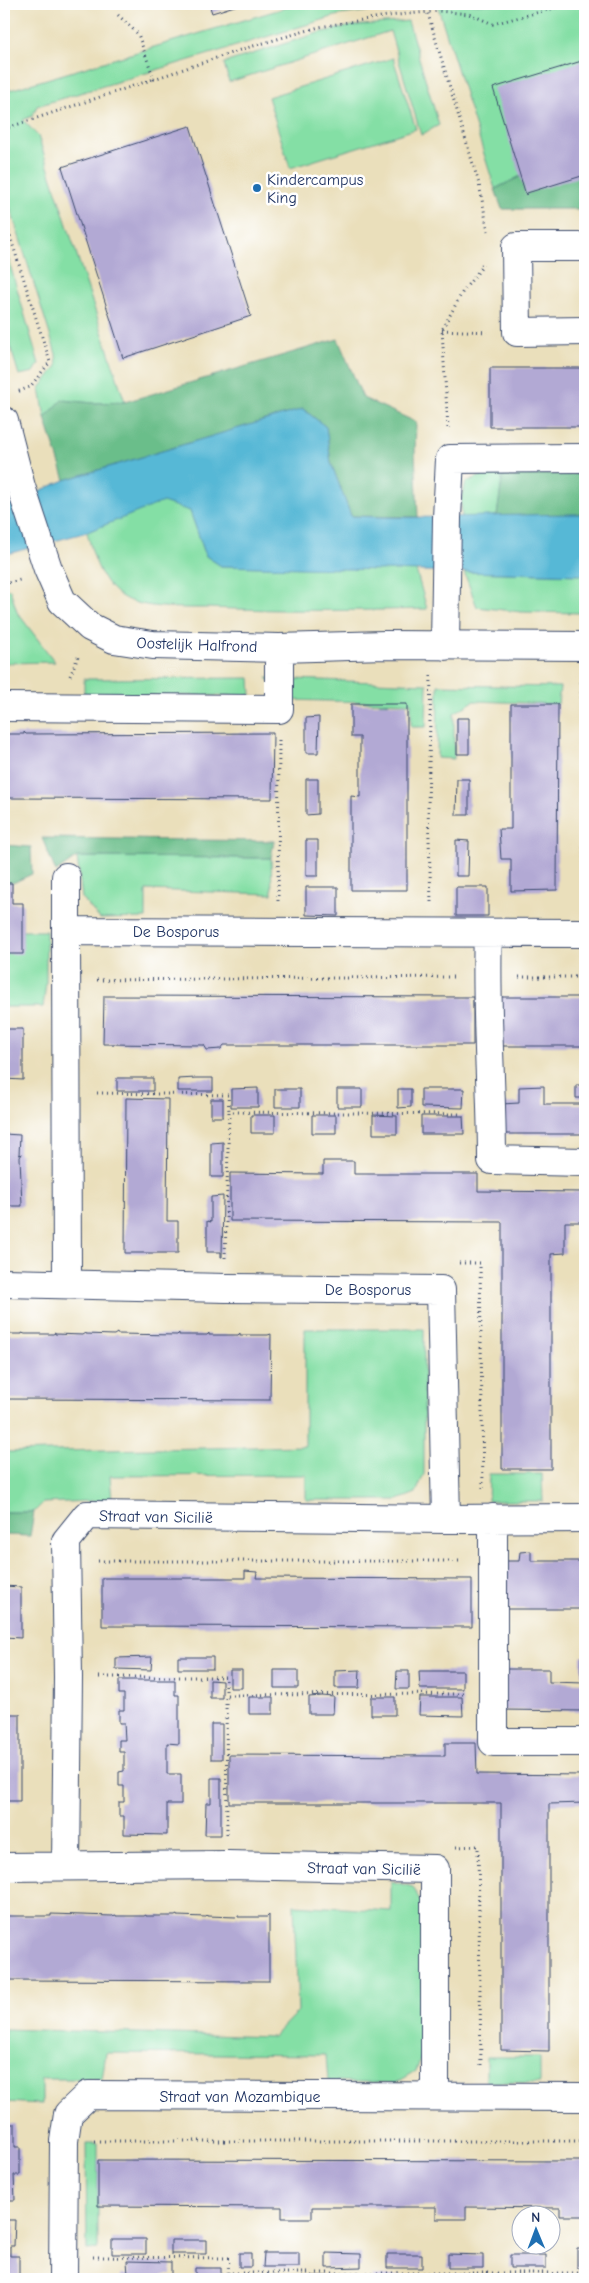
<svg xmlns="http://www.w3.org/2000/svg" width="589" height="2283" viewBox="0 0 589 2283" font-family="'Comic Neue',sans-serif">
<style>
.green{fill:#84dfa5;stroke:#508782}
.forest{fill:#6bbe8a;stroke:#437674}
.water{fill:#57b8d6;stroke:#39749a}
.building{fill:#b2a9d4}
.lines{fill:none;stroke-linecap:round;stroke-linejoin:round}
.minor-casing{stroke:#3a496c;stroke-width:30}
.path{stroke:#3a496c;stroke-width:3;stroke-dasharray:1 4;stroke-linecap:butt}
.minor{stroke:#fff;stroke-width:28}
.poi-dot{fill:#1f6fb2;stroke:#fff;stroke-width:2}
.labels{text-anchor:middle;stroke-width:5;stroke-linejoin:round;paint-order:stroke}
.poi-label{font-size:16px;fill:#1b2f5e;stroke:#fff;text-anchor:start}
.street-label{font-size:16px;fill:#1b2f5e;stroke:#fff}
</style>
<rect width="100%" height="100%" fill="#fff"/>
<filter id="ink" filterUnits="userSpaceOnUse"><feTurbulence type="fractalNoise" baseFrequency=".02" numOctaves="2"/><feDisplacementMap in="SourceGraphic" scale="10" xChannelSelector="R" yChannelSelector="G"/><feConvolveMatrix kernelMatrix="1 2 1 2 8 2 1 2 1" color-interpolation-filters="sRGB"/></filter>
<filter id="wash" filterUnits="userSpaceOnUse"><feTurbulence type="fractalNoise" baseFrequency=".0096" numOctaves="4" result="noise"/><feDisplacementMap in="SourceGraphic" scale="20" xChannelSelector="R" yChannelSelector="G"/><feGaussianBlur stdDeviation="1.12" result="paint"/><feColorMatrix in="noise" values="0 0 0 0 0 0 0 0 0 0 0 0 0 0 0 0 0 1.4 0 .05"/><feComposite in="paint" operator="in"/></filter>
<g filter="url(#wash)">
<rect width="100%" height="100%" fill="#eadfbb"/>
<!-- green -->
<path class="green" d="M298,4H402L403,7L339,15L37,106L32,116L23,120L38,136L125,402L93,403L62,400L45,418L40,388L57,366L56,354L4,188V76L10,90Z
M437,4H585V155L535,169L495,189Z
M408,21L439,125L421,135L390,31L229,82L224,63L318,33L352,26Z
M393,58L416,129L290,168L268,97Z
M4,244L39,364L34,372L19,375L4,326Z
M488,473H503L497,516L462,518L461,501L466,482Z
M163,501L190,511L206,556L221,566L416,570L427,609C354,611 282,611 209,608C187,608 145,609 126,599C101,587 93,556 87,532Z
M464,572L585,575V613L521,612L477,607Z
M10,589L17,612L55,662L4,663V590Z
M250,678L251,696L84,695V679Z
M267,678L427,684L426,727H411V703L286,700Z
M438,685L560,687L558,704L474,701L454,713V759L437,758Z
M77,857L271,858L272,894L146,890V918L100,919L82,898Z
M19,931H46V983L43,1007H4V932Z
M305,1329H424V1474L416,1493L398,1500H306V1475L110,1476L112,1500L43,1503L34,1512H4V1452L305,1446Z
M489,1474H542L543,1501H488Z
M391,1881L413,1887L422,1904L423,2052L416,2071L396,2083L328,2081L326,2055L106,2053L102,2079H42V2104L4,2102V2029L273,2037L298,2011L294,1905L391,1911Z
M486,2057H540V2083L486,2082Z
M86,2144H98V2249L87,2250Z"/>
<!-- forest -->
<path class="forest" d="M585,155V209H502L495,189L535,169Z
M338,339L363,398L416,422L415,453L418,517L351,516L331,463L326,427L303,409L65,480L45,418L62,400L93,403L125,402Z
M503,473L585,474V514L497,516Z
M42,838L274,841L271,858L77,857L56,872Z
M4,845L31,847L32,874L13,883L4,882Z
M4,1512H34L30,1536L4,1535Z"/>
<!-- water -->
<path class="water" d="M303,409L326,427L331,463L351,516C429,520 507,514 585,514V575L221,566L206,556L190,511L163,502L87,532L4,555V506L65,480Z"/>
<g id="blocks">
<!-- building -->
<path class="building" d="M209,4H241L212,13Z
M585,60V175L527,193L526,195L493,88Z
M190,126L251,316L123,358L62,167Z
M490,368H585V427H490Z
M351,704H407V890H351V796L360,797V737H351Z
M511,704H558L557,890L511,891V859H501L499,829H511Z
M319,717L318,753H306V718Z
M457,718H469V754H457Z
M24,732L26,734L273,733L272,799L4,798V734H24Z
M306,779H318V814L306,815Z
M457,779H469V815H456Z
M306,840H318V876H306Z
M456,840L469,841L468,876H456Z
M4,883H12V903H23V954H4Z
M306,887H338V916L306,915Z
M456,887H488V916H456Z
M104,996L473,997V1045H224L221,1049L207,1050L204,1045L103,1044Z
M501,997H585V1046H501Z
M4,1029H23V1080L4,1079Z
M117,1078H153V1091H117Z
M196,1078H213V1091H178V1079Z
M576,1085H585V1098H576Z
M544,1086V1104H585V1134H500L501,1104L519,1103V1087Z
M258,1088V1107H231V1089Z
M275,1089H300V1107H275Z
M337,1089H362V1107H337Z
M398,1089H411V1107L398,1108Z
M421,1089H464L463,1108L421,1107Z
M126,1098L168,1099L167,1221H178V1253H125Z
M211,1099H223V1117H211Z
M251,1115H275V1133H251Z
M312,1115H336V1133H312Z
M373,1115L397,1116V1134H373Z
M421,1116H463L464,1134H421Z
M4,1134L20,1135L19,1155L22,1154L20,1157L22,1206H4Z
M223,1142V1177H211V1143Z
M323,1161H354V1174H478V1191L585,1192V1222H565V1253L551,1254V1469H502V1222L230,1221V1173L323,1174Z
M223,1196L222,1257H221V1252H207V1221L211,1222V1197Z
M22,1333L25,1334H53L55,1333V1334L83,1335L86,1333V1334L114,1335L117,1333V1334L177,1335L179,1333V1335H207L209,1333V1335H238L240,1333V1335H268L271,1334L270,1400L4,1399V1334H22Z
M531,1551V1561H585V1609H500V1561H519L520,1552Z
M245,1571L257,1572L256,1578L472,1579V1627L102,1626V1578H245Z
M4,1586L21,1587V1638L4,1637Z
M581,1656H585V1674H581Z
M152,1657L151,1670L116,1669V1658Z
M178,1657H213V1669H178Z
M499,1669H549V1682L585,1683V1711L499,1710Z
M230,1670H242V1688H230Z
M274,1670H298V1688H274Z
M360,1670L359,1688H335V1671Z
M397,1671H409V1689H396Z
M419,1671H463V1689H420Z
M119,1680H175V1695H179V1744L167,1743V1774H181V1804H167V1835L124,1834V1816H119V1802H124V1786H119V1772L124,1771V1752H119V1740H125L124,1723H119V1710H124V1694H119Z
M210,1680L222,1681V1698H210Z
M322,1696L334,1697L333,1714H309V1697Z
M249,1697H273V1714H249Z
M371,1697H395V1715H371Z
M420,1697H462L463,1716L419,1715Z
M4,1714H20V1801H4Z
M211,1724H222V1759H211Z
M445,1743H476L477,1774L585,1775V1803L549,1804V2051L501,2050V1803H229V1755L445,1756Z
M211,1778H221V1835H205L206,1803H211Z
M51,1914L112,1916L116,1915V1916H144L146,1915V1916H175L177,1915V1916L206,1917L208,1915V1916L236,1917L238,1915V1917H267L269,1915V1981L4,1980V1916H51Z
M4,2124H15V2147H20V2175H14L15,2200H4Z
M98,2160L585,2161V2216H560V2208L466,2207V2219H436V2207H312V2218H282V2207L98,2206Z
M4,2220H15L14,2246H10V2256H19V2276H4Z
M112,2239H146V2254H112Z
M171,2240H206V2254H171Z
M577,2248H585V2268H577Z
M239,2253H251V2267H239Z
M264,2253H299V2267H263Z
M326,2253L361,2254V2267L326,2268Z
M387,2254H422V2268H387Z
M448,2254L483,2255V2268H448Z
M510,2255H546V2268H510Z
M127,2261L171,2262V2275H162V2279H120V2275H128Z
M195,2268H221V2279H195Z
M252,2276H275V2279H252Z
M312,2276H336V2279H312Z
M373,2276H398V2279H373Z
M435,2276H459V2279H435Z
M496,2276L521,2277V2279H496Z
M558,2277H581V2279H558Z"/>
</g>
</g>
<g filter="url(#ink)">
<use href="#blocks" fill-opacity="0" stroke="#3a496c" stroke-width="1"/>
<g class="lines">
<!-- minor casing -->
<g class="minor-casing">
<path id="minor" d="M585,247H516L517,332L585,331
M4,421L21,487L48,569L62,601L90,627L114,639L153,645L279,648L385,645L585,646
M445,646L447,518L450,459L585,458
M4,707L279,709V648
M66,877V931L585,933
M66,931L67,1283
M488,933C485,1009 492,1085 492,1160L585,1162
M4,1283L226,1288L441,1290L446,1519
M493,1518V1742H585
M66,1866L68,1677L66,1541L87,1515L446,1519L585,1518
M4,1867L228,1865L435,1869V2096
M63,2279L64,2141L68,2114L88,2095L585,2097"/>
</g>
<!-- path -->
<path class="path" d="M425,4L479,184L488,231
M118,15L138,34L154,79L243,49L319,27L387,16L439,11L469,14L493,24L570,4
M4,129L154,79
M4,217L50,362L30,387L17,392
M442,330L487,332
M448,428L442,330L463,291L481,268L483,262
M4,584L20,580
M70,676L78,657
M581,677L584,903
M278,901L279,740
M431,902L428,808L431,676
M519,977H585
M97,980L455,977
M97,1093L228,1095L229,1112
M225,1258L229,1112L461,1114
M459,1263H480L483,1488
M98,1561H461
M99,1677H226V1695
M227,1834L226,1695L463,1694
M456,1847L478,1846L481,2066
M94,2141H585
M93,2257L229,2258L228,2273
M228,2279V2273H585"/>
<!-- minor -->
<use href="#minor" class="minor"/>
</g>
</g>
<!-- markers -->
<circle class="poi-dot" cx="257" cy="188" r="5"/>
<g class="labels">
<!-- poi labels -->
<g class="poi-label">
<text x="267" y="185">Kindercampus<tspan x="267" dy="18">King</tspan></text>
</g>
<!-- street labels -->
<g class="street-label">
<text transform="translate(197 644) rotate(2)" y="6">Oostelijk Halfrond</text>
<text x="176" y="937">De Bosporus</text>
<text x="368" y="1295">De Bosporus</text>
<text transform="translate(156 1516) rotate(1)" y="6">Straat van Sicilië</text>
<text transform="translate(364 1868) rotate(1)" y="6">Straat van Sicilië</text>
<text x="240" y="2102">Straat van Mozambique</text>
</g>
</g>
<!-- margin -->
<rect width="589" height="2283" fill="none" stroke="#fff" stroke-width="20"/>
<!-- north arrow -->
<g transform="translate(536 2230) rotate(359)"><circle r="24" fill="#ffffff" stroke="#a4acbf"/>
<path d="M0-4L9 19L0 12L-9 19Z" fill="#1f6fb2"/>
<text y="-8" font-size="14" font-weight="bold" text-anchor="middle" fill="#1b2f5e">N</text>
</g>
</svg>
